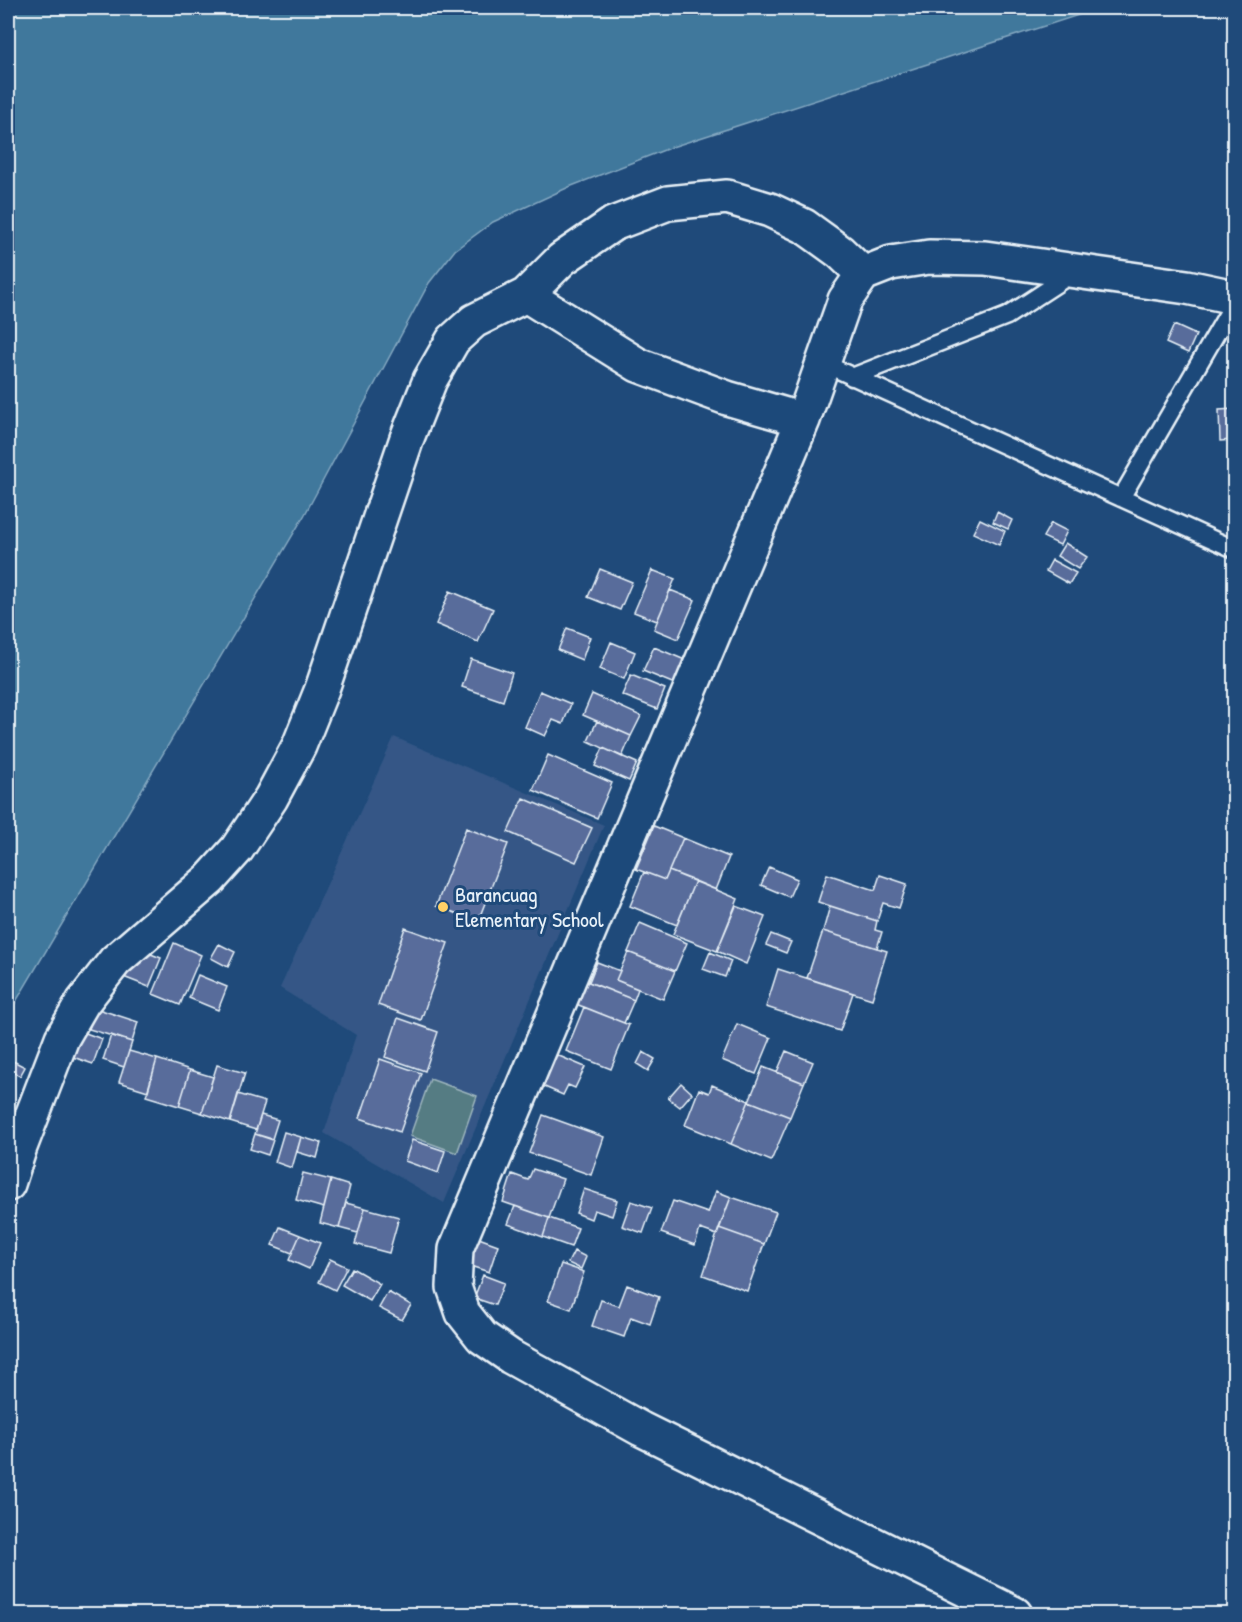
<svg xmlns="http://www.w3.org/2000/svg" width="1242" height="1622" viewBox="0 0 1242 1622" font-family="'Patrick Hand',sans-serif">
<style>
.built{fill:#345786}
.green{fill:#557c83;stroke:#9eb6be;stroke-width:1.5}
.water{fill:#41789c;stroke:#84a8c1;stroke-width:1.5}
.building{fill:#596c9b;stroke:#e8f1f8;stroke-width:1.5}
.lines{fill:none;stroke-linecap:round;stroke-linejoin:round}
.lane-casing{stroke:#e8f1f8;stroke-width:21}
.street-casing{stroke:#e8f1f8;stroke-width:38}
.lane{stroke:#1f4a7a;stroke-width:16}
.street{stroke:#1f4a7a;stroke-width:33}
.poi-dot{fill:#ffd166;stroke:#1f4a7a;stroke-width:2}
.labels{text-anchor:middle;stroke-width:6;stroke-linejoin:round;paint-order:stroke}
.poi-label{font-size:22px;fill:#e8f1f8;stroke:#1f4a7a;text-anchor:start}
</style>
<rect width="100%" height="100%" fill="#1f4a7a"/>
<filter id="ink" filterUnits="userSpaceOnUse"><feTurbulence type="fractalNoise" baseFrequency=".0167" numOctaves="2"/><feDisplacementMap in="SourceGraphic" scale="12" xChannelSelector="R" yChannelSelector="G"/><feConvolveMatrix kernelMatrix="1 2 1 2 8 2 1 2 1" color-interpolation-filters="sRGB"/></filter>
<g filter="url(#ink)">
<!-- built -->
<path class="built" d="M394,737L604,825L444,1203L324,1133L356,1035L280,988Z"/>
<!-- green -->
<path class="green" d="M430,1079L477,1096L457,1153L410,1136Z"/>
<!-- water -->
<path class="water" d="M8,8H1100L672,147L569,187L493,222L455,250L429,283L304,516L8,1015Z"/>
<!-- building -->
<path class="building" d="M1174,325L1196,335L1188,353L1166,343Z
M1234,409V440L1220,441L1219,410Z
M997,512L1012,520L1008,529L993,522Z
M980,519L1005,531L999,545L973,533Z
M1051,523L1067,531L1060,545L1043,537Z
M1065,543L1087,557L1078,569L1057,556Z
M1052,560L1076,573L1069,584L1046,571Z
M600,569L632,582L620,610L588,597Z
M652,570L675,579L657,621L634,612Z
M670,590L695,600L678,639L654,629Z
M450,591L493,609L478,642L436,624Z
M567,628L590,637L582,660L558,650Z
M611,642L635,652L624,679L600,669Z
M654,647L692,663L682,687L643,671Z
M471,659L512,673L503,701L462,687Z
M631,675L665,689L657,709L622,695Z
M540,691L571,704L563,724L553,720L545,736L525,727Z
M592,694L641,716L631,736L583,715Z
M597,721L631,736L622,757L588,741Z
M603,748L637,763L629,781L595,766Z
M548,755L612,783L597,818L533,790Z
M523,798L592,828L576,862L508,832Z
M654,826L683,838L665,880L636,869Z
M466,828L508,844L478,921L436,906Z
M683,838L729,857L716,890L669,871Z
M769,867L797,879L789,897L761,885Z
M669,871L695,881L677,925L630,906L644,872L665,880Z
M827,874L875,890L880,875L907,884L899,908L883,903L877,921L818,902Z
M695,881L738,899L717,951L673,934Z
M736,906L765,917L746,964L717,951Z
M830,906L877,921L875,930L882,932L877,948L823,931Z
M640,923L687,943L675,971L628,952Z
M405,928L448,943L421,1020L378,1005Z
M823,931L887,951L872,999L807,978Z
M771,934L791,942L786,953L766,945Z
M174,943L201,955L180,1005L153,994Z
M219,944L235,952L228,967L211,958Z
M133,947L161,958L149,987L121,976Z
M628,952L675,971L663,999L616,980Z
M710,952L731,961L725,977L703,969Z
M597,962L620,971L616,980L638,989L634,1000L589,982Z
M778,969L853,993L840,1031L766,1007Z
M198,975L227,987L218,1010L189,998Z
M581,979L634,1000L624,1023L571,1002Z
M584,1007L629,1025L611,1069L566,1051Z
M95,1008L138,1022L132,1042L89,1029Z
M398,1018L438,1032L425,1071L385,1057Z
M737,1024L771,1038L756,1074L722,1060Z
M80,1031L102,1039L93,1064L70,1056Z
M111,1035L132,1042L124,1067L103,1060Z
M545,1050L585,1067L575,1088L568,1085L563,1095L531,1081Z
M129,1051L157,1059L148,1091L119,1082Z
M786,1051L813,1062L804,1083L777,1072Z
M643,1052L655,1059L648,1071L637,1064Z
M157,1059L190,1070L179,1106L146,1096Z
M380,1059L421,1073L400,1132L360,1118Z
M11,1060L25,1067L20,1076L8,1070Z
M217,1065L245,1073L230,1122L202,1113Z
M763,1067L804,1083L790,1117L749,1101Z
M190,1070L213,1077L202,1113L179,1106Z
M681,1083L692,1093L680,1107L668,1098Z
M712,1085L749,1101L731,1144L685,1125L699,1089L709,1093Z
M238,1094L265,1102L256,1130L230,1122Z
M749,1101L790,1117L771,1161L731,1144Z
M261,1115L278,1120L272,1139L255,1134Z
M543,1115L604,1137L591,1175L529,1153Z
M284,1132L301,1137L292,1168L275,1162Z
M255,1134L273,1140L268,1155L250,1149Z
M301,1137L321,1143L317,1158L297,1152Z
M412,1140L445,1151L438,1173L405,1161Z
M533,1169L563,1179L549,1218L503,1202L512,1174L528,1180Z
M303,1173L331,1180L324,1208L296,1200Z
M331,1180L350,1186L339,1228L320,1223Z
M584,1189L617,1200L612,1216L594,1210L591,1219L576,1213Z
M716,1191L731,1197L717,1235L700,1229L695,1245L661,1233L673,1201L708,1213Z
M731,1197L776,1212L764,1244L719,1228Z
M631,1201L652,1208L643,1233L622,1226Z
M346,1203L365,1208L358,1233L339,1228Z
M515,1206L549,1218L543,1237L508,1224Z
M365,1208L399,1217L389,1253L355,1244Z
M549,1218L578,1228L571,1247L543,1237Z
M280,1227L300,1235L292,1253L272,1245Z
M719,1228L764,1244L747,1291L703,1275Z
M300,1235L320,1243L309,1269L289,1260Z
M476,1237L498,1245L489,1272L467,1265Z
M574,1251L586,1257L581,1269L568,1263Z
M330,1259L347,1267L335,1290L319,1282Z
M561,1264L584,1272L571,1309L548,1301Z
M352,1268L380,1284L370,1301L342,1285Z
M483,1275L504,1283L495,1305L474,1298Z
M627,1285L659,1297L650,1324L631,1317L624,1337L592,1326L601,1300L619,1306Z
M388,1292L411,1305L402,1320L379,1308Z"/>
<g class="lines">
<!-- lane casing -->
<g class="lane-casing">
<path id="lane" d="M823,363L1234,549
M852,377L1007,316L1073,273
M1121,498L1234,303"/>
</g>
<!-- street casing -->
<g class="street-casing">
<path id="street" d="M526,295L638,365L727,398L803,420
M8,1184L20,1147L62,1038L83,1002L115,961L210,879L237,849L271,798L299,746L322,689L407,438L430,380L453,340L474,321L526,295L562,259L613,224L668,203L727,197L770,210L804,226L840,252L863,274
M1015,1614L641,1429L511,1357L482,1337L463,1313L454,1287L456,1249L803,420L845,300L863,274L891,263L929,257L985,258L1187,287L1234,297"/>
</g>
<!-- lane -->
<use href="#lane" class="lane"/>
<!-- street -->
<use href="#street" class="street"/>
</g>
</g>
<!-- markers -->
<circle class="poi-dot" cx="443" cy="907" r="6"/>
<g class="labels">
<!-- poi labels -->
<g class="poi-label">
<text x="455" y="902">Barancuag<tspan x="455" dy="25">Elementary School</tspan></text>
</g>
</g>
<!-- margin -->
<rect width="1242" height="1622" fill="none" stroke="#1f4a7a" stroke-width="30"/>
<rect x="15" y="15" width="1212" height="1592" fill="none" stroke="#e8f1f8" stroke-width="2" filter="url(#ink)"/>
</svg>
